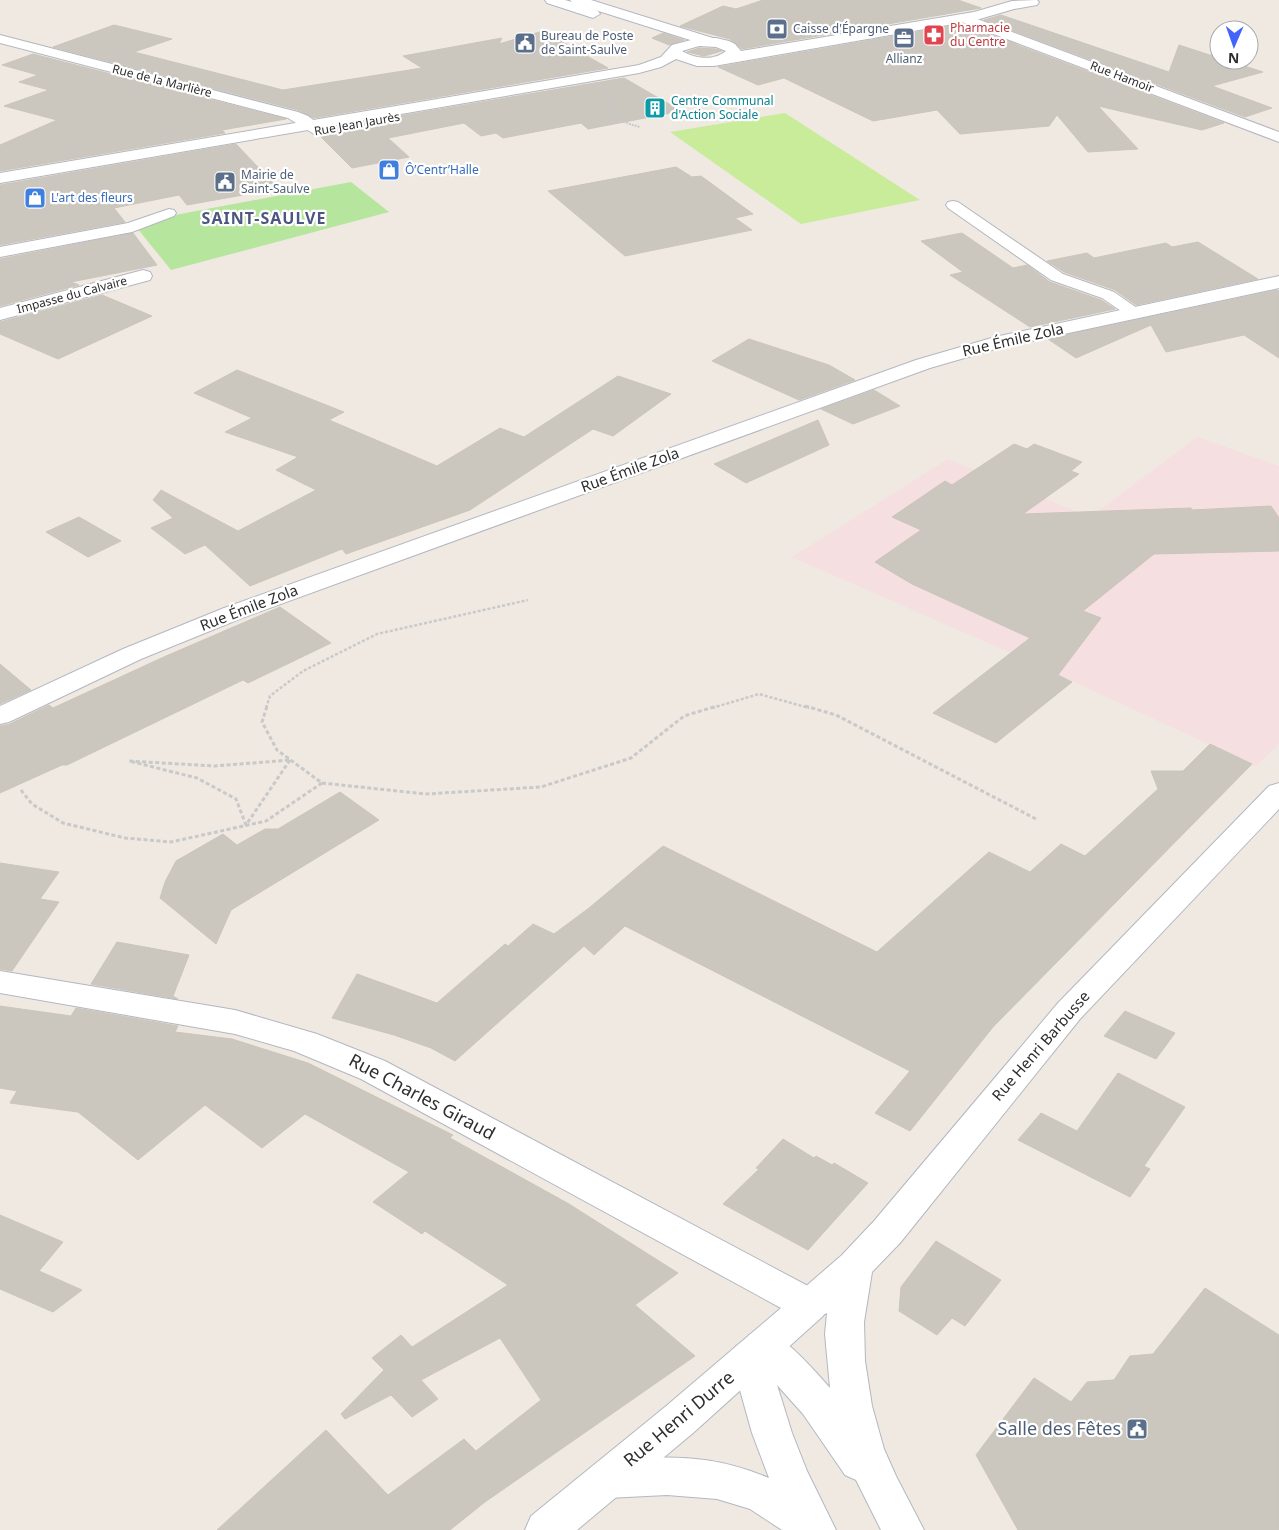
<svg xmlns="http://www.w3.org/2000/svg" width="1279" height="1530" viewBox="0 0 1279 1530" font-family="'Noto Sans',sans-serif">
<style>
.medical{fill:#f5dfe0}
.green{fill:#b6e59e}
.pitch{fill:#c9ec9a}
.building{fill:#cbc7bf;stroke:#cbc5ba}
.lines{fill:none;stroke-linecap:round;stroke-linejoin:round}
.service-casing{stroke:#b4b7c1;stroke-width:2}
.minor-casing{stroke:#b4b7c1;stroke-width:2}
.tertiary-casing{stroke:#b4b7c1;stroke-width:2}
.secondary-casing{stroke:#b4b7c1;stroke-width:2}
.path-far2{stroke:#c9c9c9;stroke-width:2;stroke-dasharray:2 1;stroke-linecap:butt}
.path-far1{stroke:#c9c9c9;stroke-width:2.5;stroke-dasharray:3 2;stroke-linecap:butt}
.path{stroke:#c9c9c9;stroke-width:3;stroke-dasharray:4 2.5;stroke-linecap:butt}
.service{fill:#fff;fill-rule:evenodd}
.minor{fill:#fff;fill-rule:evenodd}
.tertiary{fill:#fff;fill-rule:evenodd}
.secondary{fill:#fff;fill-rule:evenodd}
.labels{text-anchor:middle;stroke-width:4.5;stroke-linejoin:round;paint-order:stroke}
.far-health-label{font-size:12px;fill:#be3a42;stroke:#fff;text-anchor:start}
.far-service-label{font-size:12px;fill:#4e5e75;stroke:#fff;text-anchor:start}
.far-street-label{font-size:12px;fill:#2e2e2e;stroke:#fff}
.far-culture-label{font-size:12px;fill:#0d838f;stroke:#fff;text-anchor:start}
.far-shop-label{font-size:12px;fill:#366cbe;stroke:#fff;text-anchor:start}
.street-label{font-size:15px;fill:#2e2e2e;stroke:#fff}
.far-district-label{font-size:16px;font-weight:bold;letter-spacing:1px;fill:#4d5680;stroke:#fff}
.near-street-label{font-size:18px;fill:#2e2e2e;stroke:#fff}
.near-service-label{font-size:18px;fill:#4e5e75;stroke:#fff;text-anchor:end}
</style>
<rect width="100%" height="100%" fill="#efe9e1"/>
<!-- medical -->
<path class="medical" d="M1197,437L1279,466V744L1256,766L1011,653L792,557L948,459L1090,517Z"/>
<!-- green -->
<path class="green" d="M351,182L389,212L171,270L133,223Z"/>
<!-- pitch -->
<path class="pitch" d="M785,113L920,200L801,224L670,132Z"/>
<!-- building -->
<path class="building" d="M763,0H958L981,8L742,49L730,39L680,26L723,6L736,9Z
M1001,15L1169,72L1179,45L1219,58V60H1226L1263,72L1212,86L1272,108L1245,117L984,20Z
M962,24L1224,123L1202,130L1098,106L1138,149L1088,152L1057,115L1049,126L960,134L937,110L873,121L784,78L758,85L718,67Z
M114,25L172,39L134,52L283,90L422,68L403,56L502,38L499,44L543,31L608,68L314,118L298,110L53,47Z
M663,33L684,40L669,45L652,38Z
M699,48L716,49L722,51L704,56L687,52Z
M33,54L286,119L222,130L225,133L0,171V145L57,120L4,106L49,90L19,82L38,75L2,65Z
M624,78L681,111L588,129L581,123L503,138L496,133L481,136L464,123L388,138L409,157L352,168L320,136L328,135L330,131L328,128Z
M236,144L273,183L238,189L243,195L187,205L179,195L114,208L125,222L0,245V185Z
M676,167L692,177L701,176L753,214L735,218L752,230L625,256L548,191Z
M133,233L157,265L71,282L79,285L0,306V259Z
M962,233L1013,268L1027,265L1050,282L1101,300L1115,309L1030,327L950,275L963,272L921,241Z
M1198,242L1258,279L1136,305L1115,290L1064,272L1047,261L1087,253L1094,258L1166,243L1172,247Z
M1277,290L1279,291V358L1244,335L1166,352L1151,325L1076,358L1048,339Z
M102,295L152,316L58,359L0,334V322Z
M749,339L829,365L855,380L799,400L712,361Z
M237,370L344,412L329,420L437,466L500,428L524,437L618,376L671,394L613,436L593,429L470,510L346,554L342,549L250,586L205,545L185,554L151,528L173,518L153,500L161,490L238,531L316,490L276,470L298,457L225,432L252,418L194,393Z
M874,390L900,406L853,424L821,409Z
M818,420L829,445L746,483L714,464Z
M1014,444L1027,449L1034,444L1082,462L1071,471L1079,474L1023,514L1191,508L1192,510L1271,506L1279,518V551L1154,554L1083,611L1101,618L1058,675L1072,682L996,743L933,713L1030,638L912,584L875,562L921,530L892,517L945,481L952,485Z
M79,517L121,541L88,557L46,532Z
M280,607L331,643L248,683L243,680L67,765H62L0,793V726L10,724L49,705L53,708L166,656Z
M0,664L31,690L0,704Z
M1210,744L1252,764L993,1027L910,1131L875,1113L910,1071L625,926L594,955L584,946L455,1061L431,1048L394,1035L332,1018L357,974L437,1003L505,944L508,946L533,924L554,934L589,908L663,846L877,952L989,852L1030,872L1061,844L1085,856L1158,789L1151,771H1183Z
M340,792L379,820L231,910L216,944L160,898L165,882L176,861L223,834L237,845L265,829H278Z
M0,863L59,872L40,899L59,902L12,971L0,969Z
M117,942L189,955L173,996L178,999L91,984Z
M0,1006L71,1016L76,1008L178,1026L175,1032L232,1039L308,1063L453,1135L450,1138L569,1204L678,1273L635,1305L695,1356L485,1502L450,1530H217L326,1430L388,1495L464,1439L476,1451L541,1400L500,1338L421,1380L438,1399L412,1417L391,1395L345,1419L341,1414L384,1370L372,1358L401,1335L412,1347L508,1285L425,1231L422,1234L373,1202L409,1172L305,1114L262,1148L205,1105L138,1160L78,1112L10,1103L17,1091L0,1088Z
M1125,1011L1175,1033L1156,1059L1104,1036Z
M1118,1073L1185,1107L1144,1166L1150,1169L1130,1197L1018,1140L1041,1113L1077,1131Z
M783,1139L814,1158L816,1156L832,1165L834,1163L868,1183L808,1250L723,1204L759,1169L756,1168Z
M0,1215L63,1242L39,1271L82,1290L53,1312L0,1289Z
M936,1241L1001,1280L965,1326L952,1318L937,1335L899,1311L901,1287Z
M1205,1288L1279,1335V1530H1018L976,1455L1034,1378L1071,1402L1087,1382L1114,1380L1130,1356L1153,1354Z"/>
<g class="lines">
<!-- service casing -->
<g class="service-casing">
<path id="service" d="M953,201L958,202L1063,274L1114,292L1144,313L1142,317H1130L1102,298L1051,280L948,208L946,205L948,202Z
M169,209L174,210L176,213L174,216L132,232L0,257V247L128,223Z"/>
</g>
<!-- minor casing -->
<g class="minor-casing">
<path id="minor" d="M964,14L1279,132V142L959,21L957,18L959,15Z
M0,35L298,112L308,116L328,131L326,134H314L288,118L0,43Z
M143,270L150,272L152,276L150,280L0,320V308Z
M1279,276V288L999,348L930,368L242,618L141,659L9,722L0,724V706L123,649L224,608L916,360L995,337Z
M1279,783V809L1080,1019L900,1243L872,1272L864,1322L865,1361L872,1406L884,1449L896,1476L924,1530H881L856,1480L845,1475L803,1414L777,1385L792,1433L807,1471L836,1530H782L750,1509L717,1499L667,1495L607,1498L593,1492L587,1479L593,1466C610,1459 627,1459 645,1458C691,1456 726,1460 769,1478L752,1433L731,1358L736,1346L746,1343L749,1335C754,1334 760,1330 765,1331C783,1334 817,1373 830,1388L825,1334L827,1313L810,1321L797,1316L791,1305L797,1294L842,1255L874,1221L1058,1003L1269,786Z"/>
</g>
<!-- tertiary casing -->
<g class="tertiary-casing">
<path id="tertiary" d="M545,0H565L572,2L570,0H591L716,39L718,42L716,45H706L589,8L598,11L600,14L593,18L547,3Z
M0,971L235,1010L317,1034L385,1061L823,1294L829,1305L823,1316L693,1433L577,1530H525L531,1516L665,1407L781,1308L361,1079L294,1051L235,1034L0,993Z"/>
</g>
<!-- secondary casing -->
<g class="secondary-casing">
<path id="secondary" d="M1037,0L1039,2L1037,5L1014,9L976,20L714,66H697L676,59L661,67L639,73L0,183V173L639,65L661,57L672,45L699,38H716L729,41L735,44L741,51L974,12L1012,1ZM699,46L716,47L726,51C714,61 695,59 682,51Z"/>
</g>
<!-- path-far2 -->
<path class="path-far2" d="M614,100L609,104C612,120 626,123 640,127"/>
<!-- path-far1 -->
<path class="path-far1" d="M266,708L270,696L303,671L377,634L528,600
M712,708L759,694L809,708"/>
<!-- path -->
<path class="path" d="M805,706L836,715L1038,820
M290,760L246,825L236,799L197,778L129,761L215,766Z
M322,783L426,794L541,787L631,758L684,716L717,706
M21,790L32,804L63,823L125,838L171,842L266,821L322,783L277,750L262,722L267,706"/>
<!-- service -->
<use href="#service" class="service"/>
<!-- minor -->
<use href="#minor" class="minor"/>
<!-- tertiary -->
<use href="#tertiary" class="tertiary"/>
<!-- secondary -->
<use href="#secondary" class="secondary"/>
</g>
<!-- icons -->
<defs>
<g id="bank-square" transform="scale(1.125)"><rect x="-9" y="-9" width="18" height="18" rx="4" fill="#5c6f8a" stroke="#fff"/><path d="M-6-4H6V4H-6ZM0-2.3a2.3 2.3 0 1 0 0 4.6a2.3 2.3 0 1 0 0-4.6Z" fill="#fff"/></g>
<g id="pharmacy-square" transform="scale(1.125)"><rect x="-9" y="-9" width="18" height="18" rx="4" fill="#e0444e" stroke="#fff"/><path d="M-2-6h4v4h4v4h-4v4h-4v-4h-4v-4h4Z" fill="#fff"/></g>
<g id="office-square" transform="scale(1.125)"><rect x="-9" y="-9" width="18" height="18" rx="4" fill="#5c6f8a" stroke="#fff"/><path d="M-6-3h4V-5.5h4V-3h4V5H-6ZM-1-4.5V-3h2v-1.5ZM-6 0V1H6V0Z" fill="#fff"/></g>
<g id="civic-square" transform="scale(1.125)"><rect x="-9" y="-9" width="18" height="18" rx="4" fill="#5c6f8a" stroke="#fff"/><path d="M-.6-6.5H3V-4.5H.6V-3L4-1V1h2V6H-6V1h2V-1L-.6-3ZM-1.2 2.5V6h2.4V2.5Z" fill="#fff"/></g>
<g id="building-square" transform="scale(1.125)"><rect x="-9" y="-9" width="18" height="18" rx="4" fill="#0f9aa8" stroke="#fff"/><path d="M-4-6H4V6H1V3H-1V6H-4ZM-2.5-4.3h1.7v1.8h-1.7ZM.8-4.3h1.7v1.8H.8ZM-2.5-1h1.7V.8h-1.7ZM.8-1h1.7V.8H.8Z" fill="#fff"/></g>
<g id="shop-square" transform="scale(1.125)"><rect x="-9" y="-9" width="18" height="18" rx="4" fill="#3f7fe0" stroke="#fff"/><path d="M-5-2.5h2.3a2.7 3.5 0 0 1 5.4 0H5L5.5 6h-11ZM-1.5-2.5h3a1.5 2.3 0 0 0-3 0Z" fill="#fff"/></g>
</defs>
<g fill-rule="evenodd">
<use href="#bank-square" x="777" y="29"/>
<use href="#pharmacy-square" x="934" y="35"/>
<use href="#office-square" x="904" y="38"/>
<use href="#civic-square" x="525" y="43"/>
<use href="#building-square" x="655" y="108"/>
<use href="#shop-square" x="389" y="170"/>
<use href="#civic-square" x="225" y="182"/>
<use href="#shop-square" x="35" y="198"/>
<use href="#civic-square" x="1137" y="1429"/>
</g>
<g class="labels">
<!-- far-health labels -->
<g class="far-health-label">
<text x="950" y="32">Pharmacie<tspan x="950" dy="14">du Centre</tspan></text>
</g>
<!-- far-service labels -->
<g class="far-service-label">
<text x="793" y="33">Caisse d'Épargne</text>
<text x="541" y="40">Bureau de Poste<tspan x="541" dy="14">de Saint-Saulve</tspan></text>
<text x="904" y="63" text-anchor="middle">Allianz</text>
<text x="241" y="179">Mairie de<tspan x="241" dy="14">Saint-Saulve</tspan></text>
</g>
<!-- far-street labels -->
<g class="far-street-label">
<text transform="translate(1122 77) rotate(21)" y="4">Rue Hamoir</text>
<text transform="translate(162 81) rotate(14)" y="4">Rue de la Marlière</text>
<text transform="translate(357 124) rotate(-10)" y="4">Rue Jean Jaurès</text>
<text transform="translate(72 295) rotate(-15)" y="4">Impasse du Calvaire</text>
</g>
<!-- far-culture labels -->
<g class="far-culture-label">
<text x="671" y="105">Centre Communal<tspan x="671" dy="14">d'Action Sociale</tspan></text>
</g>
<!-- far-shop labels -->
<g class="far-shop-label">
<text x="405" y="174">Ô’Centr’Halle</text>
<text x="51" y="202">L'art des fleurs</text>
</g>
<!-- street labels -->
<g class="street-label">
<text transform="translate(1013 340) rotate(-13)" y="5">Rue Émile Zola</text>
<text transform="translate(630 470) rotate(-20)" y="5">Rue Émile Zola</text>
<text transform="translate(249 608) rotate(-21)" y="5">Rue Émile Zola</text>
<text transform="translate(1041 1046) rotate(-49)" y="5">Rue Henri Barbusse</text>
</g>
<!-- far-district labels -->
<g class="far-district-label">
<text x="264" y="224">SAINT-SAULVE</text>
</g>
<!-- near-street labels -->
<g class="near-street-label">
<text transform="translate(422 1097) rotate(28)" y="6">Rue Charles Giraud</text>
<text transform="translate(679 1419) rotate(-40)" y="6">Rue Henri Durre</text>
</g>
<!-- near-service labels -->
<g class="near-service-label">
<text x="1121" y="1435">Salle des Fêtes</text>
</g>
</g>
<!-- north arrow -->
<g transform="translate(1234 45) rotate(182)"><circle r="24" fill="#ffffff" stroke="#ababab"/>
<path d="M0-4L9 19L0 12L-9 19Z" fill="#4264fb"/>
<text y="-8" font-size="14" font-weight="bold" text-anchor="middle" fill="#2e2e2e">N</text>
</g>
</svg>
